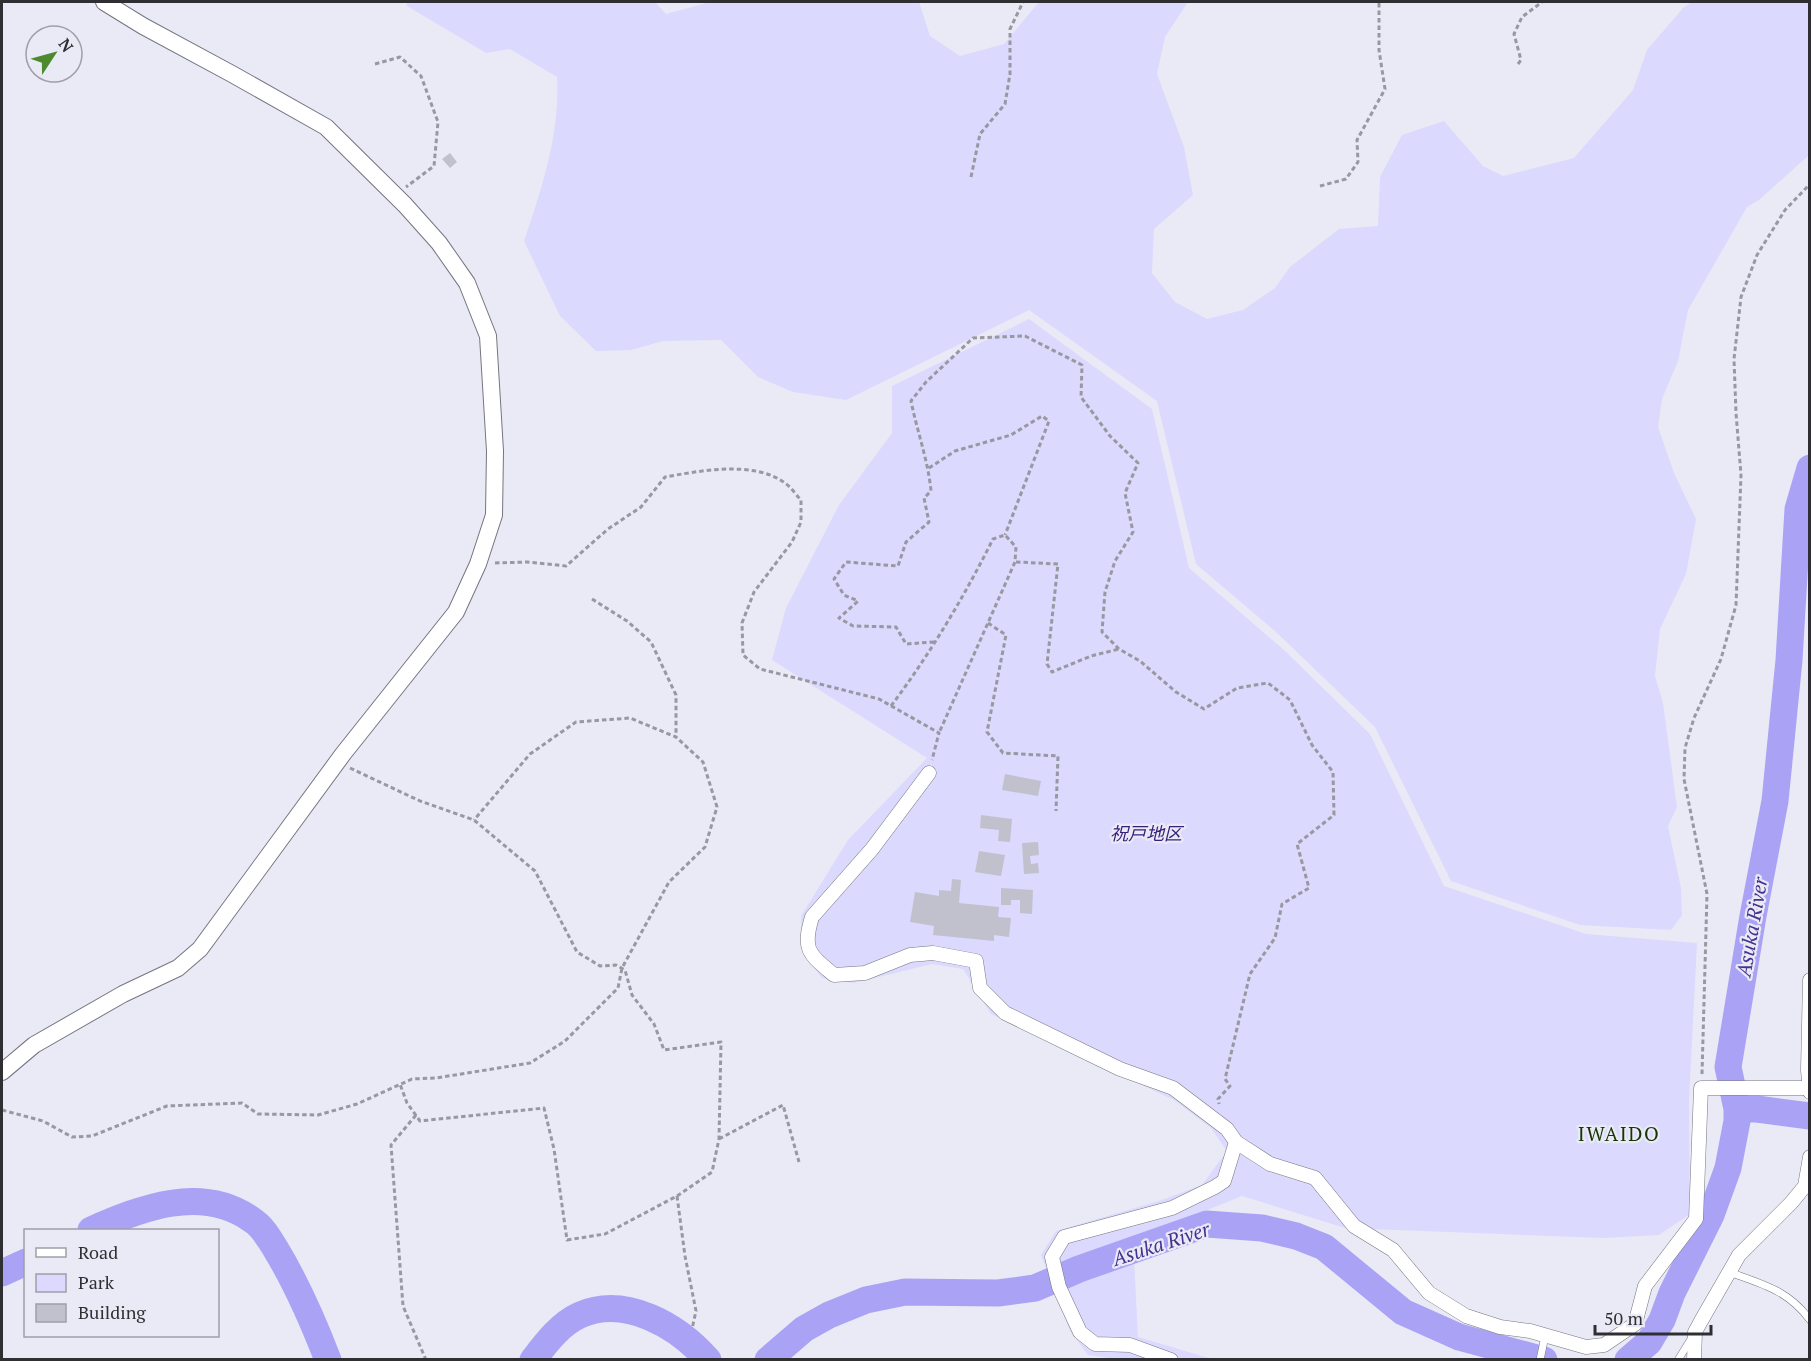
<svg xmlns="http://www.w3.org/2000/svg" width="1811" height="1361" viewBox="0 0 1811 1361" font-family="'PT Serif','Noto Sans JP',serif">
<style>
.green{fill:#dbd9fd}
.lines{fill:none;stroke-linecap:round;stroke-linejoin:round}
.river{stroke:#aaa3f5;stroke-width:27}
.building{fill:#c1c1cd}
.service-casing{stroke:#757580;stroke-width:8}
.minor-casing{stroke:#757580;stroke-width:15}
.tertiary-casing{stroke:#757580;stroke-width:18}
.path{stroke:#9898a1;stroke-width:3;stroke-dasharray:4.5 3;stroke-linecap:butt}
.service{stroke:#fff;stroke-width:7}
.minor{stroke:#fff;stroke-width:14}
.tertiary{stroke:#fff;stroke-width:16}
.labels{text-anchor:middle;stroke-width:4.5;stroke-linejoin:round;paint-order:stroke}
.park-label{font-size:18px;font-style:italic;fill:#37207c;stroke:#eaeaf6}
.water-label{font-size:20px;font-style:italic;fill:#463390;stroke:#eaeaf6}
.neighbourhood-label{font-size:20px;letter-spacing:1.5px;fill:#173507;stroke:#eaeaf6}
</style>
<rect width="100%" height="100%" fill="#eaeaf6"/>
<!-- green -->
<path class="green" d="M406,2H655L666,14L710,2H919L930,36L960,56L1004,44L1039,2H1188L1165,37L1157,74L1184,147L1193,195L1154,229L1152,273L1175,302L1207,319L1243,310L1275,288L1290,267L1339,229L1378,226L1380,177L1402,135L1444,121L1483,166L1503,176L1574,158L1633,90L1647,50L1684,7L1692,2H1809V155L1759,200L1747,207L1688,310L1678,361L1662,399L1658,427L1674,473L1696,519L1686,574L1660,629L1655,676L1663,703L1677,807L1668,826L1681,888L1682,915L1671,930L1580,925L1451,881L1375,727L1276,632L1196,564L1157,401L1029,310L846,400L793,392L758,377L721,340L663,341L631,350L596,351L560,316L524,241C542,188 560,134 557,77L510,49L486,53L407,6Z
M1029,319L1152,409L1189,568L1284,650L1370,734L1444,886L1586,934L1697,943L1689,1100L1690,1214L1659,1235L1603,1238L1345,1228L1242,1196L1133,1240L1138,1337L1212,1359L1122,1360L1088,1355L1070,1331L1041,1255L1056,1231L1159,1201L1202,1185L1227,1151L1211,1128L1174,1100L991,1014L963,969L932,964L854,983L822,978L802,951L801,916L848,840L927,758L772,660L786,608L839,505L892,433V386Z"/>
<g class="lines">
<!-- river -->
<path class="river" d="M1737,1109H1757L1810,1116
M91,1230C141,1208 202,1184 252,1220C262,1226 269,1238 275,1248C297,1284 313,1321 328,1360
M2,1273L26,1262
M533,1360C546,1343 560,1324 580,1315C626,1295 678,1326 708,1360
M768,1360L804,1329L829,1315L866,1300L905,1292L998,1293L1035,1288L1079,1269L1207,1224L1262,1228L1296,1236L1324,1247L1403,1312L1459,1337L1544,1360
M1628,1360L1649,1342L1662,1320L1672,1293L1711,1215L1728,1168L1737,1121V1109L1728,1067L1753,916L1775,801L1789,660L1798,509L1810,468"/>
</g>
<!-- building -->
<path class="building" d="M450,153L457,162L450,168L442,159Z
M1005,774L1041,781L1038,796L1002,790Z
M981,815L1012,819L1010,842L998,841L999,830L980,828Z
M1038,842L1039,855L1030,856L1031,864L1038,863L1039,873L1024,874L1022,843Z
M979,851L1005,855L1001,876L975,872Z
M952,879L961,880L959,903L999,907L998,917L1011,918L1009,937L994,935V941L933,935L934,926L910,922L915,892L939,896V890L951,891Z
M1001,888L1033,890L1032,914L1020,913V900H1011V905H1001Z"/>
<g class="lines">
<!-- service casing -->
<g class="service-casing">
<path id="service" d="M1729,1272C1762,1284 1788,1290 1810,1320
M1540,1360L1545,1336
M1678,1360L1691,1339"/>
</g>
<!-- minor casing -->
<g class="minor-casing">
<path id="minor" d="M929,773L872,849L812,917C802,950 809,954 834,975L865,973L910,955L933,953L976,961L980,988L1005,1013L1120,1069L1173,1088L1227,1129L1236,1142L1270,1164L1315,1178L1354,1226L1393,1250L1429,1293L1466,1316L1500,1327L1530,1331L1586,1347L1604,1345L1635,1324L1645,1286L1696,1219L1701,1088H1809
M1810,980L1808,1070L1810,1092
M1171,1360L1130,1345L1095,1344L1080,1332L1059,1287L1052,1257L1064,1237L1172,1208L1215,1187L1224,1181L1236,1142
M1694,1360L1695,1332L1701,1321L1739,1255L1791,1203L1805,1186L1810,1157"/>
</g>
<!-- tertiary casing -->
<g class="tertiary-casing">
<path id="tertiary" d="M2,1072L34,1045L123,994L178,968L200,949L343,754L456,612L478,564L494,515L495,451L488,336L467,283L439,243L405,205L326,127L232,74L143,26L104,2"/>
</g>
<!-- path -->
<path class="path" d="M375,64L400,57L421,76L438,122L434,166L406,187
M1518,64L1521,60L1514,34L1522,17L1542,2
M971,177L980,134L1005,104L1010,74V29L1023,2
M1320,186L1346,179L1358,162L1357,140L1385,89L1379,50V2
M929,468L955,451L1011,435L1042,416L1049,421L1005,535
M1016,562L1058,564L1047,664L1052,672L1091,656L1119,649
M495,563L527,562L566,566L608,529L641,507L665,477C699,471 754,460 785,483C791,487 796,495 801,500V522L792,542L754,592L742,623L743,655L760,669L879,699L939,733L932,760
M592,599L627,621L651,642L676,695V737
M988,623L1006,635L987,732L1003,753L1058,756L1056,811
M934,642L906,644L896,627L853,626L839,618L858,601L844,595L834,579L846,562L898,566L906,542L929,522L924,498L931,491C928,460 917,431 911,401L926,382L973,338L1025,336L1082,365L1081,397L1110,436L1138,463L1125,493L1133,532L1115,561L1105,592L1102,632L1119,649L1140,661L1176,692L1204,709L1237,688L1268,683L1290,700L1312,745L1333,772L1334,815L1297,844L1309,888L1282,904L1275,938L1250,974L1225,1079L1230,1086L1218,1099L1219,1104
M891,706C930,654 964,597 993,539L1005,535L1016,547L1015,562L939,733
M350,768L420,801L474,820L535,871L577,952L600,966L616,965L625,970L632,995L654,1024L664,1050L721,1042L719,1139L712,1172L677,1196L605,1234L567,1240L554,1149L544,1108L420,1121L407,1103L400,1084
M1702,1074L1707,894L1684,779L1685,748L1694,718L1721,659L1736,605L1741,475L1736,413L1734,359L1741,297L1757,255L1785,210L1810,184
M2,1110L43,1121L72,1137L92,1136L167,1106L242,1103L258,1114L318,1115L357,1104L412,1079L436,1078L530,1063L565,1041L618,988L622,968L669,882L705,847L717,807L703,762L676,737L630,718L576,722L530,754L474,820
M416,1115L391,1145L403,1306L426,1360
M719,1139L783,1105L799,1162
M677,1196L685,1256L696,1311L692,1329"/>
<!-- service -->
<use href="#service" class="service"/>
<!-- minor -->
<use href="#minor" class="minor"/>
<!-- tertiary -->
<use href="#tertiary" class="tertiary"/>
</g>
<g class="labels">
<!-- park labels -->
<g class="park-label">
<text x="1146" y="840">祝戸地区</text>
</g>
<!-- water labels -->
<g class="water-label">
<text transform="translate(1752 927) rotate(-80)" y="7">Asuka River</text>
<text transform="translate(1161 1244) rotate(-18)" y="7">Asuka River</text>
</g>
<!-- neighbourhood labels -->
<g class="neighbourhood-label">
<text x="1619" y="1141">IWAIDO</text>
</g>
</g>
<!-- border -->
<rect width="1811" height="1361" fill="none" stroke="#2f2f33" stroke-width="6"/>
<!-- legend -->
<rect x="24" y="1229" width="195" height="108" fill="#eaeaf6" stroke="#9f9fa8" stroke-width="1.5"/>
<rect x="36" y="1248" width="30" height="9" fill="#ffffff" stroke="#9f9fa8" stroke-width="1.5"/>
<text x="78" y="1259" font-size="18" fill="#2f2f33">Road</text>
<rect x="36" y="1274" width="30" height="18" fill="#dbd9fd" stroke="#9f9fa8" stroke-width="1.5"/>
<text x="78" y="1289" font-size="18" fill="#2f2f33">Park</text>
<rect x="36" y="1304" width="30" height="18" fill="#c1c1cd" stroke="#9f9fa8" stroke-width="1.5"/>
<text x="78" y="1319" font-size="18" fill="#2f2f33">Building</text>
<!-- north arrow -->
<g transform="translate(54 54) rotate(54)"><circle r="28" fill="#eaeaf6" stroke="#9f9fa8" stroke-width="1.5"/>
<path d="M0-4.5L10 22L0 15L-10 22Z" fill="#4b8b2d"/>
<text y="-9" font-size="16" font-weight="bold" text-anchor="middle" fill="#2f2f33">N</text>
</g>
<!-- scale -->
<path d="M1595 1325v9h116v-9" fill="none" stroke="#2f2f33" stroke-width="3"/>
<text x="1604" y="1325" font-size="18" fill="#2f2f33" stroke="#eaeaf6" stroke-width="4.5" paint-order="stroke">50 m</text>
</svg>
